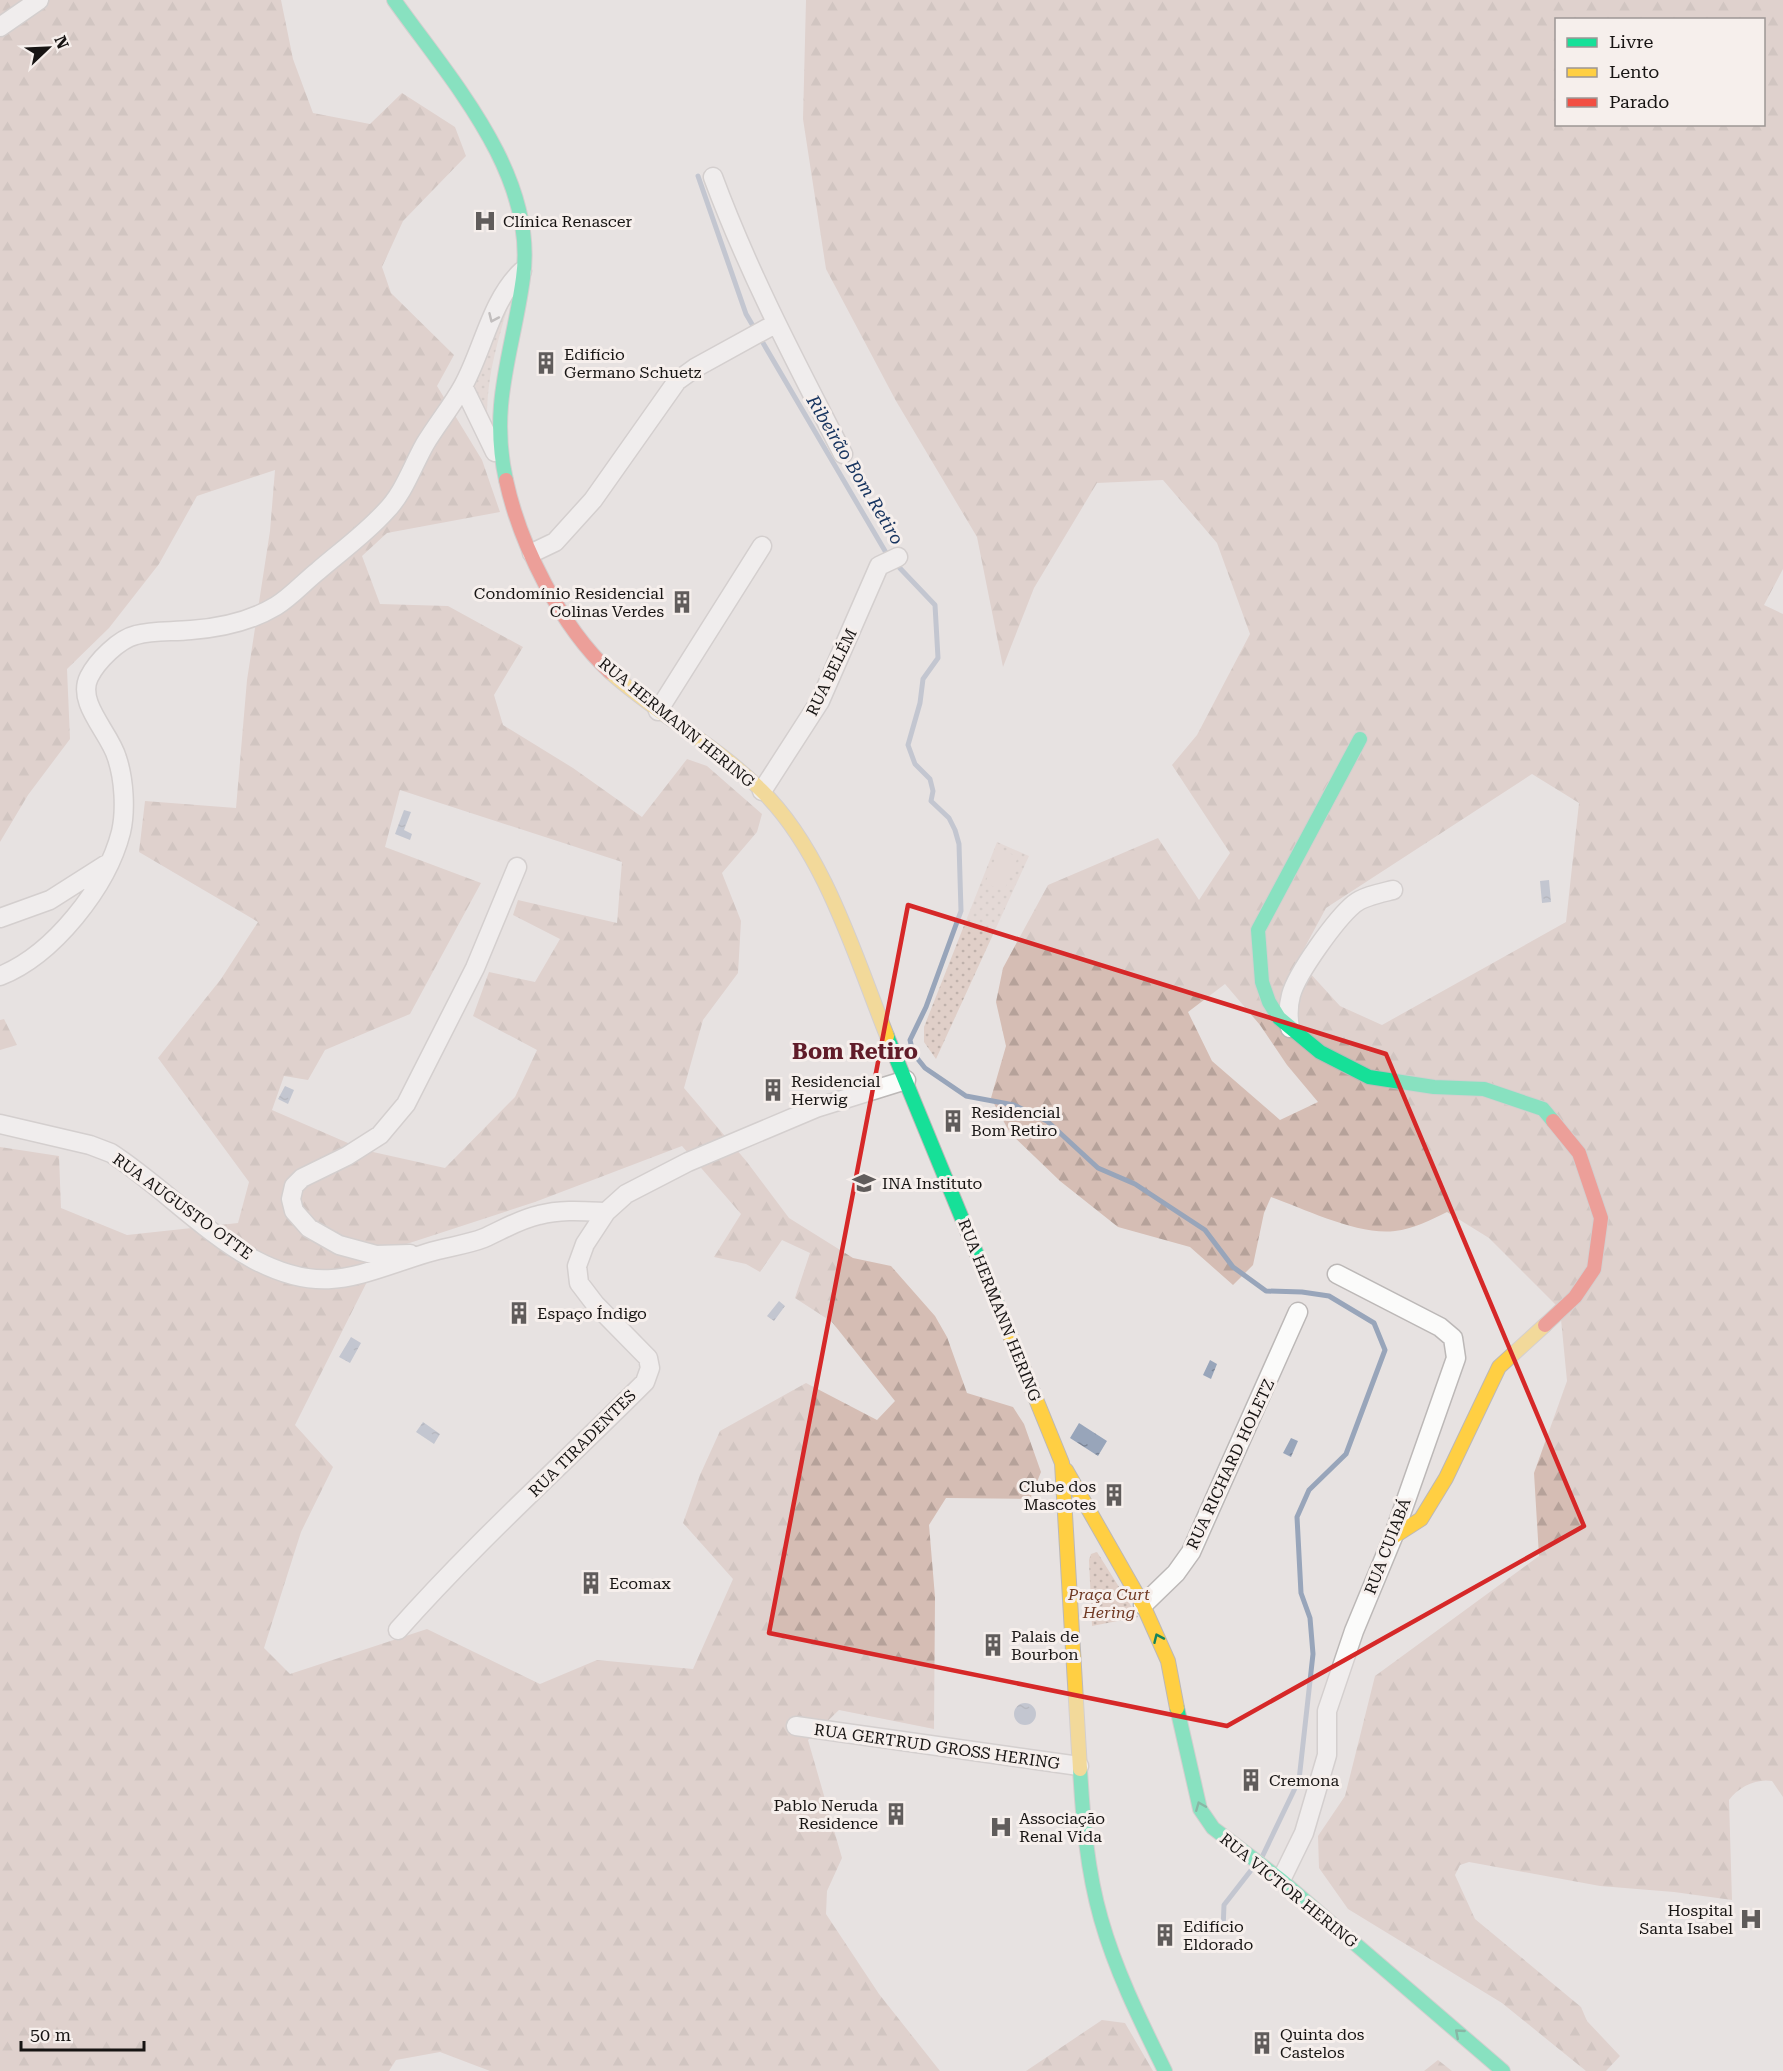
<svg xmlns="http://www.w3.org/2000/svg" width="1783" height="2071" viewBox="0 0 1783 2071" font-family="'Roboto Serif',serif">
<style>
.green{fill:url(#green-dots)}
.forest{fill:url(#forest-firs);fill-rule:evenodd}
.pitch{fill:#e0cfc8}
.water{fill:url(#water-ripples)}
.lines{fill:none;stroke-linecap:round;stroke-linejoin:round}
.stream{stroke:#98a5ba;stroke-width:5}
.street-casing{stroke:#bcb8b7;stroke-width:21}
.fast-casing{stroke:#bcb8b7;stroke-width:16}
.slow-casing{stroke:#bcb8b7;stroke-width:16}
.jam-casing{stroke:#bcb8b7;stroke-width:16}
.street{stroke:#fbfbfa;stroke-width:18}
.fast{stroke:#16e098;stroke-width:14}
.slow{stroke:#ffcf43;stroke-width:14}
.jam{stroke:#f24e42;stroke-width:14}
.oneway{stroke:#949392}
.oneway2{stroke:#16845c}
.marked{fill:none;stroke:#d62828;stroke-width:4.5;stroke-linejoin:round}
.labels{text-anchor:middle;stroke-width:6;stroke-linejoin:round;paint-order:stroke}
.poi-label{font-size:16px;fill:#171413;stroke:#f6efec;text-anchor:start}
.street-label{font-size:16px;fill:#171413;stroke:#f6efec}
.park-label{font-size:16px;font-style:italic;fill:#703a24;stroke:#f6efec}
.water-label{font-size:18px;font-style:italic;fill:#183560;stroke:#f6efec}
.district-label{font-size:22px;font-weight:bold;fill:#611c29;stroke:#f6efec}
</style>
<defs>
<pattern id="green-dots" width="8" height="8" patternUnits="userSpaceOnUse" patternTransform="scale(1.5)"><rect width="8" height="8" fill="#e0cfc8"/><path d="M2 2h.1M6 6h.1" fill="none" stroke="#bfb1ab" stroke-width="1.8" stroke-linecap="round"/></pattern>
<pattern id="forest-firs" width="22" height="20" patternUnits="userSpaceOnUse" patternTransform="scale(1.5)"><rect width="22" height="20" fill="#d5bdb4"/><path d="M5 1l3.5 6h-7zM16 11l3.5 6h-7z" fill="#b6a29a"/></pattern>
<pattern id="water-ripples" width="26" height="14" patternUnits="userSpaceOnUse" patternTransform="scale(1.5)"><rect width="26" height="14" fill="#98a5ba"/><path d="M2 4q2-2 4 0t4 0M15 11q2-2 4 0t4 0" fill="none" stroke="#7b8596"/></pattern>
</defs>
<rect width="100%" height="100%" fill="#e7e2e1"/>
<!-- green -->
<path class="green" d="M508,306C494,354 484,388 488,439L467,388L476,365Z
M997,842L1029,856L936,1059L924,1042V1027Z
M1097,1552L1138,1617L1092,1626L1089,1560L1091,1554Z"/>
<!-- forest -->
<path class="forest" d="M0,0H281L293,59L313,113L370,124L402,93L455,127L466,156L403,221L382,267L391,293L454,355L437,386L482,460L500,512L387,533L362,556L380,604L448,606L523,647L494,695L503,725L573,768L642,817L687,759L707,766L762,814L757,832L722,873L741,921L738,973L703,1020L684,1088L747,1162L789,1218L853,1258L891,1266L935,1316L947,1337L967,1393L1013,1407L1024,1424L1041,1472L1030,1499L946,1498L929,1525L935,1597L934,1729L839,1710L808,1740L842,1858L827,1891L826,1914L879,1994L940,2071H490L440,2052L396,2060L389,2071H0V1147L59,1156L61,1208L127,1235L238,1223L249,1182L158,1058L221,979L258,922L139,852L145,801L236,808L247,680L270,531L275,470L197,496L159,564L109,628L67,669L70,739L28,795L0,842ZM400,790L622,862L617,923L518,900L513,915L560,939L535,982L489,972L473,1016L537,1050L515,1097L445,1168L364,1150L272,1110L284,1076L308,1080L325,1050L410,1014L481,883L385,847ZM682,1146L741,1214L714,1257L746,1264L760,1272L782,1240L810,1253L795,1298L832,1322L895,1401L877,1420L806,1383L720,1431L700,1475L683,1523L733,1579L693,1669L597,1660L540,1684L427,1629L290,1674L264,1648L301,1532L333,1467L295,1425L382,1252L535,1202Z
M806,0H1783V569L1764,605L1783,614V1797L1772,1781C1757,1778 1738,1787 1729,1800L1732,1900L1674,1892L1600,1886L1469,1862L1460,1865L1455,1875L1475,1919L1581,2007L1587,2021L1620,2056L1606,2071H1586L1502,2003L1348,1909L1319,1868L1318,1836L1345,1796L1375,1676L1539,1556L1534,1473L1567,1381L1560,1309L1489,1238L1447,1212C1431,1220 1413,1229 1395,1231C1359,1236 1305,1209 1271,1197L1264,1213L1253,1265L1233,1285L1190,1247L1118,1227L1060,1181L1010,1133L991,1098L1006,1046L996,1002L1003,968L1048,885L1158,838L1199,900L1230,853L1172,765L1197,735L1250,634L1217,543L1163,480L1097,483L1034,588L1003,667L977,537L896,401L826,269L803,119ZM1556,20H1764V124H1556ZM1532,774L1579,803L1566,922L1382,1025L1340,1006L1298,960L1326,908ZM1225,984L1260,1025L1287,1065L1318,1102L1280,1120L1212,1061L1188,1012Z
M4,1019L17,1045L0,1050V1020Z
M1102,2020L1125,2023L1153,2071H1026Z
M1438,2060L1452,2071H1424Z"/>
<!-- pitch -->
<path class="pitch" d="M999,849L1018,857L1004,891L985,883Z"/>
<!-- water -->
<path class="water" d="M404,810L411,812L404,830L412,834L410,840L395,834Z
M1549,880L1551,902L1542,903L1540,881Z
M285,1086L294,1090L288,1104L278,1099Z
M779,1301L785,1306L774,1321L767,1316Z
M351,1337L361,1343L350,1363L339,1357Z
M1210,1360L1217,1364L1211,1379L1203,1375Z
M423,1422L440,1434L434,1444L416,1432Z
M1079,1423L1107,1441L1098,1456L1070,1438Z
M1291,1438L1298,1441L1291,1457L1283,1453Z
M1014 1714a11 11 0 1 1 22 0a11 11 0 1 1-22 0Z"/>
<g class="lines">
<!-- stream -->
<path class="stream" d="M698,176L746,314L888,556
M895,563L935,605L938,658L923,679L920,703L908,745L915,764L930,779L933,791L931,801L949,818L955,830L959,844L961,911L926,1007L910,1040L913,1053L925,1068L966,1096L1014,1105L1047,1121L1098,1168L1135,1184L1205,1230L1233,1267L1266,1291L1302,1292L1329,1296L1374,1323L1385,1350L1346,1454L1309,1490L1297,1517L1301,1593L1310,1618L1313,1654L1299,1780L1262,1857
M1223,1930L1224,1905L1252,1869"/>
<!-- street casing -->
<g class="street-casing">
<path id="street" d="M0,27L39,0
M713,177C749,274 796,363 843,454
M463,386L495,452
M532,553L555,542L593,500L677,381L695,368L775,324
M658,711L762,546
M762,791L820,701L879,566L898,557
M0,918L50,900L105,865
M0,976C53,955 107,887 121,832C126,810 124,779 117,758C110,733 76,703 89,677C97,661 119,639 136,635C153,630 173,632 191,630C219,628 251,621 276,606C291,597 304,582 318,571C340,552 365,534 385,512C404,493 412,467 425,444C437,424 452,406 463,386C483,350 491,300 522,271
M1290,1028C1288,1017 1288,1006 1291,995C1297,973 1336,919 1354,904C1364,896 1381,893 1393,890
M0,1124L90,1145L111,1153C159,1184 205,1233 253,1259C324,1297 358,1274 427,1253C446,1247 466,1245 484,1238C502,1230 520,1219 539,1215C561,1209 584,1211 606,1212
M410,1254L376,1255L339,1245L309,1228L294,1211L291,1199L294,1186L302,1178L347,1156L380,1135L406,1104L475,968L517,867
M1143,1605L1176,1573L1191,1552L1298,1312
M398,1630C475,1543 562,1465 645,1382L650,1368L648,1358L595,1304L579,1283L577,1266L585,1244L606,1212L626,1194L688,1162L816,1108L906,1080
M796,1726L1079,1766
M1281,1880L1304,1833L1327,1755V1711L1354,1631L1393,1537L1456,1358L1453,1338L1440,1327L1337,1274"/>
</g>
<!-- fast casing -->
<g class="fast-casing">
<path id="fast" d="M394,0C450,79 538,175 523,278C513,352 489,404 506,480
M1360,739L1258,930L1262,982L1269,1002L1279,1018L1320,1052L1369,1077L1434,1087L1484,1089L1543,1109L1553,1121
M887,1036L998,1306
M1177,1708L1200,1809L1213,1828L1281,1880L1503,2071
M1080,1769C1083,1820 1087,1870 1101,1919C1116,1972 1141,2022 1165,2071"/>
</g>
<!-- slow casing -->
<g class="slow-casing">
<path id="slow" d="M610,672C658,715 716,745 761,790C824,851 855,956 887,1036
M998,1306L1062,1463L1080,1769
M1066,1470L1143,1605L1168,1661L1177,1708
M1393,1537L1421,1519L1446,1478L1499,1367L1545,1325"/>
</g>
<!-- jam casing -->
<g class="jam-casing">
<path id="jam" d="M506,480C520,545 561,627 610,672
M1545,1325L1575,1297L1594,1269L1601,1218L1579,1153L1553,1121"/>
</g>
<!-- street -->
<use href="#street" class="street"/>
<!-- fast -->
<use href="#fast" class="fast"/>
<!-- slow -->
<use href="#slow" class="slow"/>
<!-- jam -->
<use href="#jam" class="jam"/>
</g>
<!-- one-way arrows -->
<defs><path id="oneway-chevron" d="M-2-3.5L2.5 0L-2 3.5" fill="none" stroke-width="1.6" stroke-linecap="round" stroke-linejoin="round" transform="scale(1.5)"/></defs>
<use class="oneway" href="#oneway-chevron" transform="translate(493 318) rotate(114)"/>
<g class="oneway2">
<use href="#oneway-chevron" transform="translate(1158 1638) rotate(-114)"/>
<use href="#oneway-chevron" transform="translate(1200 1806) rotate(-112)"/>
<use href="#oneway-chevron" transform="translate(1459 2033) rotate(-139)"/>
</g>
<!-- marked area -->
<path d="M0 0H1783V2071H0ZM908,905L1386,1054L1584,1526L1227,1726L769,1633Z" fill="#e7e2e1" fill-opacity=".55" fill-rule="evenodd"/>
<path class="marked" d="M908,905L1386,1054L1584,1526L1227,1726L769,1633Z"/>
<!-- icons -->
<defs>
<g id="hospital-bare" transform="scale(1.8)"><path d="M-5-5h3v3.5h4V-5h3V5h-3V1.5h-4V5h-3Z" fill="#605c5b" stroke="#f6efec" stroke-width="2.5" paint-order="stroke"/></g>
<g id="building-bare" transform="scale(1.8)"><path d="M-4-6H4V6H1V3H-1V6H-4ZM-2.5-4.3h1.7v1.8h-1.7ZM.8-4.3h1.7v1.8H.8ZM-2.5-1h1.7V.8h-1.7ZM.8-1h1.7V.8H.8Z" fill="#605c5b" stroke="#f6efec" stroke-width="2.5" paint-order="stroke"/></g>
<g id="university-bare" transform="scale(1.8)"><path d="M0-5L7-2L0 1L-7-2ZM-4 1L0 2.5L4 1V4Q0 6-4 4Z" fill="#605c5b" stroke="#f6efec" stroke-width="2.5" paint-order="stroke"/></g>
</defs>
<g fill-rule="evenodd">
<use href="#hospital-bare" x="485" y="221"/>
<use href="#building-bare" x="546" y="363"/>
<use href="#building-bare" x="682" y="602"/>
<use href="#building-bare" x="773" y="1090"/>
<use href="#building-bare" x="953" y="1121"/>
<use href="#university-bare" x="864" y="1183"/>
<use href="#building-bare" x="519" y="1313"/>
<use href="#building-bare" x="1114" y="1495"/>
<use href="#building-bare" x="591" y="1583"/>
<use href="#building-bare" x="993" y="1645"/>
<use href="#building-bare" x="1251" y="1780"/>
<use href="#building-bare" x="896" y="1814"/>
<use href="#hospital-bare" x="1001" y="1827"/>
<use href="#hospital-bare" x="1751" y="1919"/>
<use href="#building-bare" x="1165" y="1935"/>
<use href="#building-bare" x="1262" y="2043"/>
</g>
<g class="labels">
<!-- poi labels -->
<g class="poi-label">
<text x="503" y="227">Clínica Renascer</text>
<text x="564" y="360">Edifício<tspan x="564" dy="18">Germano Schuetz</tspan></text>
<text x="664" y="599" text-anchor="end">Condomínio Residencial<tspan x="664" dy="18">Colinas Verdes</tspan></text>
<text x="791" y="1087">Residencial<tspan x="791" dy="18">Herwig</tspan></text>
<text x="971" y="1118">Residencial<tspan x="971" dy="18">Bom Retiro</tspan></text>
<text x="882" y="1189">INA Instituto</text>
<text x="537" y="1319">Espaço Índigo</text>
<text x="1096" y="1492" text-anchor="end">Clube dos<tspan x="1096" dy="18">Mascotes</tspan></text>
<text x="609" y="1589">Ecomax</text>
<text x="1011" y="1642">Palais de<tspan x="1011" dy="18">Bourbon</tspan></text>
<text x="1269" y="1786">Cremona</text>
<text x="878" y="1811" text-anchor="end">Pablo Neruda<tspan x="878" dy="18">Residence</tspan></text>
<text x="1019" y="1824">Associação<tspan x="1019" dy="18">Renal Vida</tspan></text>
<text x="1733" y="1916" text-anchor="end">Hospital<tspan x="1733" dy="18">Santa Isabel</tspan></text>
<text x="1183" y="1932">Edifício<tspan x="1183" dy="18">Eldorado</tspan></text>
<text x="1280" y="2040">Quinta dos<tspan x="1280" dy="18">Castelos</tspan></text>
</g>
<!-- street labels -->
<g class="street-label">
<text transform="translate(831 672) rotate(-64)" y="6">RUA BELÉM</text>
<text transform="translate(677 722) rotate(39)" y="6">RUA HERMANN HERING</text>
<text transform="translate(183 1206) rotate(36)" y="6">RUA AUGUSTO OTTE</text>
<text transform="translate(1000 1310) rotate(68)" y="6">RUA HERMANN HERING</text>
<text transform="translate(582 1443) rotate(-45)" y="6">RUA TIRADENTES</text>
<text transform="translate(1230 1464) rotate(-65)" y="6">RUA RICHARD HOLETZ</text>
<text transform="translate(1387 1546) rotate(-69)" y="6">RUA CUIABÁ</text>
<text transform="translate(937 1746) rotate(8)" y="6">RUA GERTRUD GROSS HERING</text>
<text transform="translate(1289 1890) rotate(39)" y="6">RUA VICTOR HERING</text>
</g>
<!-- park labels -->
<g class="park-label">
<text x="1109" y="1600">Praça Curt<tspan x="1109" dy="18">Hering</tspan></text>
</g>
<!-- water labels -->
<g class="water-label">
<text transform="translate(855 470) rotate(59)" y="6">Ribeirão Bom Retiro</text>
</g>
<!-- district labels -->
<g class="district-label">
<text x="855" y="1059">Bom Retiro</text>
</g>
</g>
<!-- legend -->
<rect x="1555" y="18" width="210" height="108" fill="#f6efec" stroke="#9d9795" stroke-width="1.5"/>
<rect x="1567" y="38" width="30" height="9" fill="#16e098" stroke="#9d9795" stroke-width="1.5"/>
<text x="1609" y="48" font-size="18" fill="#171413">Livre</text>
<rect x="1567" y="68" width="30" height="9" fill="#ffcf43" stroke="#9d9795" stroke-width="1.5"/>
<text x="1609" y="78" font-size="18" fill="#171413">Lento</text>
<rect x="1567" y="98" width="30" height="9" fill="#f24e42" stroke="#9d9795" stroke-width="1.5"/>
<text x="1609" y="108" font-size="18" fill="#171413">Parado</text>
<!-- north arrow -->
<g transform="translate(48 48) rotate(67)" stroke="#f6efec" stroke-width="4.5" paint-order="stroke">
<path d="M0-4.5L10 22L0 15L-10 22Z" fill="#171413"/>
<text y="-9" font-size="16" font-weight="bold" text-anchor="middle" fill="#171413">N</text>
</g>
<!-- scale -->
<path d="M21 2041v9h123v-9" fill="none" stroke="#171413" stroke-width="3"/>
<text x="30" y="2041" font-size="18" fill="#171413" stroke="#f6efec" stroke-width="4.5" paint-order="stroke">50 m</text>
</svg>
